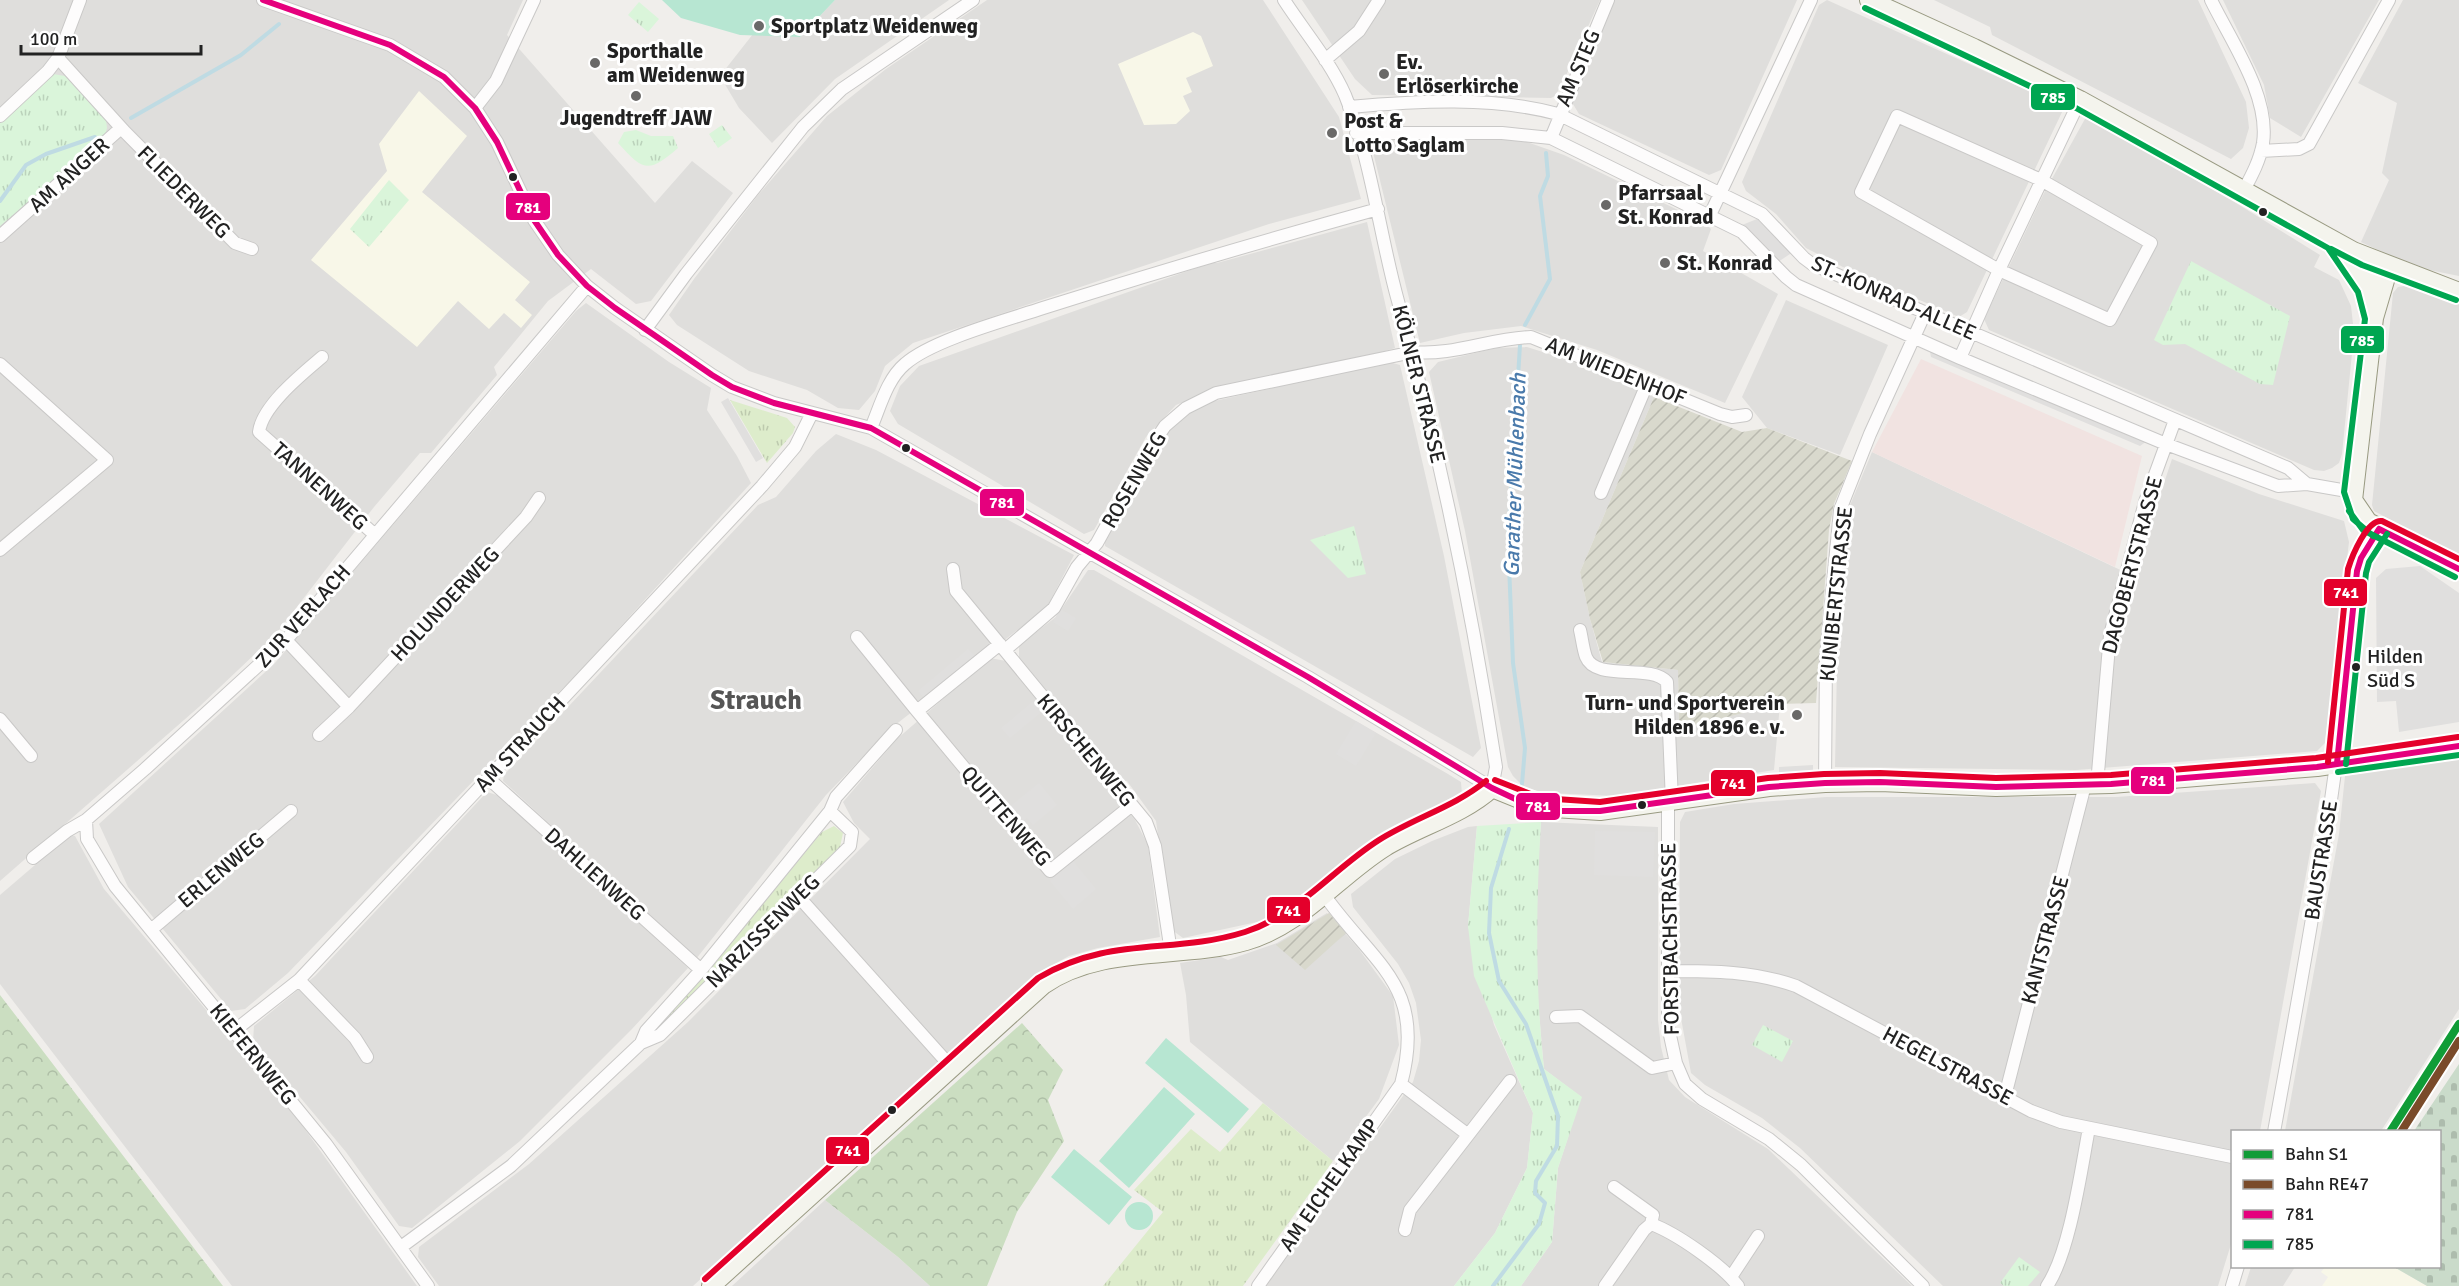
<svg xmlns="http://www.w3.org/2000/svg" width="2459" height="1286" viewBox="0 0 2459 1286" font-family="Signika,sans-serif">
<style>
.residential{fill:#dfdedc}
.commercial{fill:#f1e3e1}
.education{fill:#f8f7e8}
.construction{fill:url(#construction-furrows)}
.grass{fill:url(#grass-tufts)}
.forest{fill:url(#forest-crowns)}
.cemetery{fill:url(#cemetery-stones)}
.park{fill:url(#park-tufts)}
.pitch{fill:#b7e6d2}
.parking{fill:#e0dfde}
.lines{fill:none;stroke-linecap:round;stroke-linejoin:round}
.stream{stroke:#bfdbe3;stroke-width:4}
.street-casing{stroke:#c9c8c7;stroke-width:14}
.secondary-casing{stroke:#999a82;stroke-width:20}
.street{stroke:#fdfcfc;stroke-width:12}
.secondary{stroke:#f4f4ed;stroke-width:18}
.bus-1-casing{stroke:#fff;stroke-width:10}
.bus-2-casing{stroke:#fff;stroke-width:10}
.bus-3-casing{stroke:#fff;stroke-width:10}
.bus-1{stroke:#e5007d;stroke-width:6}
.bus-2{stroke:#00a651;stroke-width:6}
.bus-3{stroke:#e4002b;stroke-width:6}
.rail-1-casing{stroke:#fff;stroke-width:12}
.rail-2-casing{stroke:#fff;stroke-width:12}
.rail-1{stroke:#109c37;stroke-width:8}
.rail-2{stroke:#7a4b2a;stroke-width:8}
.poi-dot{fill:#6a6968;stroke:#fff;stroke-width:2}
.bus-dot{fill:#222;stroke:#fff;stroke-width:2}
.labels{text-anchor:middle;stroke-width:6;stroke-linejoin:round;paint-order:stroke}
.bus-label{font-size:20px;fill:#222;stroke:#fff;text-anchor:start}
.poi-label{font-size:21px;font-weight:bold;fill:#222;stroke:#fff;text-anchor:start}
.street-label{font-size:21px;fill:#222;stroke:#fff}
.water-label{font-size:22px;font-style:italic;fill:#4a7aab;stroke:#fff}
.district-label{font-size:27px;font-weight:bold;fill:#555;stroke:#fff}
.line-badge{stroke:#fff;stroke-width:2}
.badge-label{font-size:16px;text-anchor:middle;font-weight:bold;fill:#fff}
</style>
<defs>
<pattern id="construction-furrows" width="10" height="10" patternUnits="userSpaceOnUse" patternTransform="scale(1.5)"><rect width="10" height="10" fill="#d9d9cd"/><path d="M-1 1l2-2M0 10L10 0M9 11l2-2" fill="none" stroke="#babab0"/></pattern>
<pattern id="grass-tufts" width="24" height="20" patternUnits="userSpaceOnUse" patternTransform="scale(1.5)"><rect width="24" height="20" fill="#ddeccb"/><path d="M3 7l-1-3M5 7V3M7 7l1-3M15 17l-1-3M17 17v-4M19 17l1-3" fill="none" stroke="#bdcaae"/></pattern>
<pattern id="forest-crowns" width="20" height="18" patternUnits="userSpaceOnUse" patternTransform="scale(1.5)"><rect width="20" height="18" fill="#cbdec1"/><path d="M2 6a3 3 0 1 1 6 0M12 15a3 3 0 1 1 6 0" fill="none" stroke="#aebea6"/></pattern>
<pattern id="cemetery-stones" width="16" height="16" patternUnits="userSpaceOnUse" patternTransform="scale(1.5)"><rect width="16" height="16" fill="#cadbca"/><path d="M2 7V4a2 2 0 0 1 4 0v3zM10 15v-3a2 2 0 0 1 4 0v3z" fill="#adbcad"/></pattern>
<pattern id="park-tufts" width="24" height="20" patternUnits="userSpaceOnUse" patternTransform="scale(1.5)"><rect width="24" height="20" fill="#daf5da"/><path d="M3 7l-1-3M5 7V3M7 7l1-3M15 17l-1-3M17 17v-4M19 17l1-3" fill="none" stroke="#bbd2bb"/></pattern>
</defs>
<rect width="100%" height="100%" fill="#f0eeeb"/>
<!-- residential -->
<path class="residential" d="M0,0H523L507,35L655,203L692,161L733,193L651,301L636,304L591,269L548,301L494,367L497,375L431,453H420L374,507L276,634L200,706L0,881Z
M835,0H949L835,79L772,143L739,108L720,76L753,34L800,37Z
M987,0H1263L1339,117L1361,199L1269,224L913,343L885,366L875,391L859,410L838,408L807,390L749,371L677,325L669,315L694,279L758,195L827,116L886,69Z
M1302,0H1600L1564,80L1555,96L1551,98L1372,95L1355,79Z
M1614,0H1797L1721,170L1709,175L1579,114L1570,99Z
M1827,0L2051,101L2063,110L1967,312L1959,317L1843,267L1806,248L1776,214L1746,191L1742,182L1819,5Z
M1934,0H2198L2246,102L2249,128L2243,148L2231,159L1992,35L1990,27Z
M2223,0H2379L2301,137L2270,118L2264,85Z
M2403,0H2459V276L2414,267L2361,242L2389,180L2382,173L2397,103L2358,83Z
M2086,117L2236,203L2320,255L2314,267L2339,280L2351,306L2354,333L2342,454L2339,463L2332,468L2324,471L2314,470L1989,330L1984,319L2043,195Z
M1482,137L1527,142L1564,155L1705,223L1711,229L1703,251L1778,294L1725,403L1597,350L1521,326L1464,333L1420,343L1373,152L1382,140Z
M1367,222L1395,348L1359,359L1227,385L1176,405L1146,437L1094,530L1084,534L898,424L890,411L900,386L919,366L1213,262L1217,263Z
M2404,286L2459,300V556L2374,511L2372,505L2393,293L2398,287Z
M1786,300L1888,345L1840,455L1767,428L1742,397Z
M586,303L669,362L711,388L707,410L737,456L751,483L590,660L288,973L245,1009L231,1011L128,887L99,824L275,663L576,311Z
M1527,347L1571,361L1654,397L1580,572L1590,619L1602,662L1678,670L1679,729L1780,704L1774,770L1616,796L1547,793L1525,788L1513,776L1508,767L1465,531L1429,372L1438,362L1496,348Z
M1389,362L1400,365L1444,556L1481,748L1473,757L1105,546V538L1136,481L1168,431L1192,410L1210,402Z
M836,434L876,450L1074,555L1047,607L890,729L826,795L696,959L503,781L504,775L758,505L776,497L816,451Z
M1872,452L2133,576L2172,459L2259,494L2344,521L2349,542L2325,743L2317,751L2076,770L1835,767L1838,615L1846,515Z
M1088,570H1094L1448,774L1461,782L1462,795L1389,831L1320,891L1275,918L1183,938L1172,930L1156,821L1127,781H1119L1019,659V645L1056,617Z
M990,658L1006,661L1135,820L1148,845L1160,937L1098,948L1069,956L1036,974L693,1286H439L418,1257L419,1247L529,1164L688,1022L870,839L854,823L843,802L897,739Z
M2459,758V1009L2381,1131H2285L2339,834L2345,776Z
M2315,783L2321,791L2260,1131L2232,1132V1241L2218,1286H1943L1800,1148L1762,1118L1705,1085L1691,1073L1679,1007L1680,822L1685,812L1734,804L1826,797H2116Z
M487,792L500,796L688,968L632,1029L520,1141L412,1228L399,1226L346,1152L253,1041L254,1026L315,976Z
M1541,822L1658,827V1020L1661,1047L1669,1080L1685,1097L1768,1149L1912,1286H1521L1552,1242L1558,1168L1581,1097L1544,1069L1537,990L1536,892Z
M1477,826L1468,926L1494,1025L1533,1113L1527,1168L1495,1233L1454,1286H1266L1413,1082L1419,1061L1421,1040L1416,1003L1409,983L1398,964L1353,907L1351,894L1395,859L1432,841L1468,827Z
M70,835L75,836L104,889L294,1114L417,1286H232L0,984V895Z
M1327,913L1358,948L1393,996L1399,1045L1379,1099L1333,1161L1190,1042L1186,995L1180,963L1221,957L1228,960L1277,943Z
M825,1200L898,1257L930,1286H732Z
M2251,1267V1266L2295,1267L2283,1286H2245Z"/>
<!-- commercial -->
<path class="commercial" d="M1921,359L2142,456L2115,567L1872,452Z"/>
<!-- education -->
<path class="education" d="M1193,32L1201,36L1213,66L1186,78L1192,92L1183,96L1190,111L1176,124L1144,125L1118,64Z
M419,91L467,136L422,192L530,282L515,300L532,315L521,328L504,313L489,329L458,301L417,347L311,260L387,171L379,144Z
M2325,1267H2394L2427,1286H2322L2328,1277L2321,1272Z"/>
<!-- construction -->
<path class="construction" d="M1654,397L1742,432L1767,428L1852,461L1834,504L1829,530L1816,703L1780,704L1679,729L1678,670L1603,662L1590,619L1580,572Z
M1329,913L1346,933L1305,970L1276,945Z"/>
<!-- grass -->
<path class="grass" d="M730,400L787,418L795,427L793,433L767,463Z
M834,826L843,833L840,847L832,856L658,1029L657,1027L738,934L822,832Z
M1263,1103L1333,1161L1243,1286H1103L1163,1212L1134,1190L1191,1129L1220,1152Z"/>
<!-- forest -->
<path class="forest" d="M0,995L223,1286H0Z
M1022,1023L1063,1070L1048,1100L1064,1141L1017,1212L987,1286H930L898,1257L825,1200Z"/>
<!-- cemetery -->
<path class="cemetery" d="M2459,1064V1286H2427L2394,1267L2440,1266V1132L2414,1131Z"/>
<!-- park -->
<path class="park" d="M639,2L659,19L648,32L628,15Z
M53,74L65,76L106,120L107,128L104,138L0,226V123Z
M722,125L732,138L718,148L709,134Z
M636,130L651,136H673L678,148C649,173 644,172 618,143L624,132Z
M389,180L409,200L369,247L350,229Z
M2191,261L2290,316L2273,385L2260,384L2185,344L2163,345L2154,340Z
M1354,526L1366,574L1348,578L1310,540Z
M1541,822C1536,905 1535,987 1544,1069L1582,1097L1558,1168L1552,1242L1521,1286H1454L1495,1233L1527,1168L1533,1113L1474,976L1468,926L1477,826Z
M1763,1025L1793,1041L1782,1062L1752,1045Z
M2019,1257L2040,1272L2028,1286H2004L2000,1283Z"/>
<!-- pitch -->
<path class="pitch" d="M662,0H835L800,37L740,35L681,18Z
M1166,1038L1249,1109L1228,1133L1145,1063Z
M1164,1087L1195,1114L1129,1188L1099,1161Z
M1074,1149L1132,1197L1109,1225L1051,1177Z
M1125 1216a14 14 0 1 1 28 0a14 14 0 1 1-28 0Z"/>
<!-- parking -->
<path class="parking" d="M1762,217L1793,252L1778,262L1742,225Z
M1929,347L2147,441L2140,446L1931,357Z
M728,398L763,458L756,462L721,402Z
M2420,566L2459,593V722L2399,732L2396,701L2377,702L2376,578L2386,569Z
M1060,609L1076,618L1068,631L1053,622Z
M968,649L975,656L924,698L918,691Z
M1036,699L1044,710L1010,738L1001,728Z
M1356,721L1376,733L1356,766L1336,754Z
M1813,765V772L1779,774V767Z
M1039,783L1057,805L1033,825L1027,818L1020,823L1008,808Z
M1595,831L1655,832L1653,877L1594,875Z
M1073,861L1096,889L1073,909L1050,881Z"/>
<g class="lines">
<!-- stream -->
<path class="stream" d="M131,118L241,55L279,24
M0,201L26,165L46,154L95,137
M1525,325L1550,279L1540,196L1548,176L1546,153
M1520,345L1508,540L1513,663L1525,748L1522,784
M1493,1286L1539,1224L1545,1203L1535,1193L1536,1181L1557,1146L1558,1116L1526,1024L1499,981L1489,933L1491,888L1509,829"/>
<!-- street casing -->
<g class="street-casing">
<path id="street" d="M263,0L390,45L444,77L475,108L497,142L534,220L558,255L587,286L615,308L712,375L732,387L774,403L871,428L1308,677L1492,788L1496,767C1472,610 1440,454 1398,301C1379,233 1372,161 1345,95C1330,61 1304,31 1284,0
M2211,0C2231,41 2270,96 2263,143C2260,160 2252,175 2244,190
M58,58L125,132L235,243L252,249
M1325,60L1359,31L1379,0
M1349,107C1417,101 1492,96 1558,114L1762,214L1804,258L1812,264L2288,468L2307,484
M475,108L496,81L534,0
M0,116L48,71L58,58L80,0
M1897,116L2041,180L2151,243L2110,320L1999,270L1861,192Z
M1356,133H1502L1551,138L1742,232L1786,277L1796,285L1960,358L2166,444L2278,486L2307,484L2353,492
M1551,138L1608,0
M2261,151L2299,149L2309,144L2389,0
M1710,215L1811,0
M0,236L121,128
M645,330L686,274L803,127L842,89L973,0
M322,357C302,374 262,406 259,432L374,534
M1960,358L1999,270L2080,100
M0,364L107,460L0,550
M871,428C880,407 887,379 905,364C932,340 1007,320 1043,308C1154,273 1266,240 1378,209
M1601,493L1647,384
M953,569L956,591L1146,822L1155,846L1171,952
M1580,630C1582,638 1583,649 1586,657C1596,682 1650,663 1667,682L1672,802
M857,637L917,711
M286,640L349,707
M1000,644L917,711L1050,871L1132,805
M1005,650L1054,608L1077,567L1097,543L1146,454L1165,426L1186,408L1216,393L1413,352C1453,356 1491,338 1531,337L1720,414L1732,417L1746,415
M0,719L31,756
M319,735L349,707L526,517L539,498
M488,778L701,970
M1825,783L1826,657L1840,510L1870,434L1925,313
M2097,784L2110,635L2145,502L2175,420
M1668,803V1026L1676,1063L1685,1084L1702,1099L1769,1139L1801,1165L1923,1286
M830,811L852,832L850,846L660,1035L641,1043L646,1031L701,970L830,811L836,797L896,730
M86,820L87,839L115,886L326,1144L428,1286
M33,858L67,831L86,820L145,769L286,640L587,286
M798,896L953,1069
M152,929L291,811
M1668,971C1713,971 1753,971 1796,986L2031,1111L2061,1122L2232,1157
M299,980L355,1038L367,1057
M1556,1017L1580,1016L1652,1068L1676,1063
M234,1031L299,980L762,486L795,447L812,413
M1401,1084L1467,1134
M2005,1096L2085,785
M2274,1132C2308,945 2343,760 2357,571L2361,558L2379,529
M1614,1187L1653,1215L1651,1224
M1405,1230L1410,1210L1510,1081
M401,1247L511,1166L641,1043
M1731,1277L1758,1236
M1258,1286L1401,1084C1427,986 1375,966 1325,896
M1605,1286L1644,1230L1651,1224C1676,1233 1722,1265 1738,1286
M2047,1286C2070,1252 2081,1170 2089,1128
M2232,1286L2238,1266"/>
</g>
<!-- secondary casing -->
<g class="secondary-casing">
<path id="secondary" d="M1869,0L1974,48L2080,100L2353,251L2459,292
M2339,247L2366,288
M2389,267L2374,318L2353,500L2368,522L2459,569
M2374,318L2366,288L2374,274L2389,267
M711,1286L1043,985C1102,944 1180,960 1246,941C1302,925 1337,877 1385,847C1420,826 1462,815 1492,788L1539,807L1600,811L1769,787L1825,783L1880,782L1996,787L2111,784L2317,767L2459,746"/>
</g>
<!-- street -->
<use href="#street" class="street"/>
<!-- secondary -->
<use href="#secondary" class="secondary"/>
<!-- bus-1 casing -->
<g class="bus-1-casing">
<path id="bus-1" d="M263,0L390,45L444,77L475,108L497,142L534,220L558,255L587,286L615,308L712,375L732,387L774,403L871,428L1308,677L1492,788L1526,804L1560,811H1600L1769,787L1825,783L1880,782L1996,787L2111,784L2317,767L2459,746
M2379,529L2459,569
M2337,763L2357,571L2361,558L2379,529"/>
</g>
<!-- bus-2 casing -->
<g class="bus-2-casing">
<path id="bus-2" d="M1865,8L2076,108L2328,248L2358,292L2365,319L2344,492L2353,519L2373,536
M2331,249L2362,265L2456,300
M2349,511L2363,530L2455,577
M2346,764L2366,573L2369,562L2387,534
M2338,772L2459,755"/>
</g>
<!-- bus-3 casing -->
<g class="bus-3-casing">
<path id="bus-3" d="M2328,762L2348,569C2352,556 2367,519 2382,521L2459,559
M1495,780L1541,798L1600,802L1768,778L1824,774L1880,773L1996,778L2111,775L2316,758L2458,737
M705,1279L1038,978C1111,935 1171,955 1245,932C1298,915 1333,869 1379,840C1414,818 1454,807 1486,781"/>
</g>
<!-- bus-1 -->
<use href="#bus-1" class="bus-1"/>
<!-- bus-2 -->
<use href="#bus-2" class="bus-2"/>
<!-- bus-3 -->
<use href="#bus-3" class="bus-3"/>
<!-- rail-1 casing -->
<g class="rail-1-casing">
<path id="rail-1" d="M2390,1132L2459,1024"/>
</g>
<!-- rail-2 casing -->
<g class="rail-2-casing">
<path id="rail-2" d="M2401,1132L2459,1041"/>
</g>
<!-- rail-1 -->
<use href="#rail-1" class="rail-1"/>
<!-- rail-2 -->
<use href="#rail-2" class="rail-2"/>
</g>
<!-- markers -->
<g class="poi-dot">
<circle cx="759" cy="26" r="6"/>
<circle cx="595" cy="63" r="6"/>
<circle cx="1384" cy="74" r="6"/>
<circle cx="636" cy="96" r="6"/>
<circle cx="1332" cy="133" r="6"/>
<circle cx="1606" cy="205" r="6"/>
<circle cx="1665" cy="263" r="6"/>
<circle cx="1797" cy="715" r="6"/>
</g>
<g class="bus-dot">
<circle cx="513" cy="177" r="5"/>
<circle cx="2263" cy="212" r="5"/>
<circle cx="906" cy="448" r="5"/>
<circle cx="2356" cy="667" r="5"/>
<circle cx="1642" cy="805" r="5"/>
<circle cx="892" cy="1110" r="5"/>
</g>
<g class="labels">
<!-- bus labels -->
<g class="bus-label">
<text x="2367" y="663">Hilden<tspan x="2367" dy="24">Süd S</tspan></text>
</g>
<!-- poi labels -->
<g class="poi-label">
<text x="771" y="33">Sportplatz Weidenweg</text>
<text x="607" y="58">Sporthalle<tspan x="607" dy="24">am Weidenweg</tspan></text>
<text x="1396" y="69">Ev.<tspan x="1396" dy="24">Erlöserkirche</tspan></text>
<text x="636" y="125" text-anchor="middle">Jugendtreff JAW</text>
<text x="1344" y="128">Post &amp;<tspan x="1344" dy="24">Lotto Saglam</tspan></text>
<text x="1618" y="200">Pfarrsaal<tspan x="1618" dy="24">St. Konrad</tspan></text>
<text x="1677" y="270">St. Konrad</text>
<text x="1785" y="710" text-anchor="end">Turn- und Sportverein<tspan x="1785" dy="24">Hilden 1896 e. v.</tspan></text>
</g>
<!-- street labels -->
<g class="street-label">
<text transform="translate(1578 68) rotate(-67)" y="7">AM STEG</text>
<text transform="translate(69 175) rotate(-42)" y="7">AM ANGER</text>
<text transform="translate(184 192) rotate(45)" y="7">FLIEDERWEG</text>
<text transform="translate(1894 298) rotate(24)" y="7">ST.-KONRAD-ALLEE</text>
<text transform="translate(1616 371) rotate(22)" y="7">AM WIEDENHOF</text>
<text transform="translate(1419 384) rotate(76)" y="7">KÖLNER STRASSE</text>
<text transform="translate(1134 480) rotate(-60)" y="7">ROSENWEG</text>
<text transform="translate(320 486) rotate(42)" y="7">TANNENWEG</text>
<text transform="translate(2132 565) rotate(-75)" y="7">DAGOBERTSTRASSE</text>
<text transform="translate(1836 594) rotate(-84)" y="7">KUNIBERTSTRASSE</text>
<text transform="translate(445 604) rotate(-47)" y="7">HOLUNDERWEG</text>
<text transform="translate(303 616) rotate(-48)" y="7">ZUR VERLACH</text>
<text transform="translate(520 744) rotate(-47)" y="7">AM STRAUCH</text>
<text transform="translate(1086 750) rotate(50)" y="7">KIRSCHENWEG</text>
<text transform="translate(1006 816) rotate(49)" y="7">QUITTENWEG</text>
<text transform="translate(2321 860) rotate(-81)" y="7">BAUSTRASSE</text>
<text transform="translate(221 870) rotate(-40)" y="7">ERLENWEG</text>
<text transform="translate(595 874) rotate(42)" y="7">DAHLIENWEG</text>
<text transform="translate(763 931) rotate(-45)" y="7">NARZISSENWEG</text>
<text transform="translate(1670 939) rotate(-91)" y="7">FORSTBACHSTRASSE</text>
<text transform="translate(2045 940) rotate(-75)" y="7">KANTSTRASSE</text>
<text transform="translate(253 1054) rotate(51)" y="7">KIEFERNWEG</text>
<text transform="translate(1948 1066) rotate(28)" y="7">HEGELSTRASSE</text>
<text transform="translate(1329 1185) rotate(-55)" y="7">AM EICHELKAMP</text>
</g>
<!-- water labels -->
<g class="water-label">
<text transform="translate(1514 475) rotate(-88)" y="8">Garather Mühlenbach</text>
</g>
<!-- district labels -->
<g class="district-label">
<text x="756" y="709">Strauch</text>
</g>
</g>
<g class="line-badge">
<rect x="2030" y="83" width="46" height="28" rx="6" fill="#00a651"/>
<rect x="505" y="192" width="46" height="29" rx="6" fill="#e5007d"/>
<rect x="2340" y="325" width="45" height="29" rx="6" fill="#00a651"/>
<rect x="979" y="488" width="46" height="29" rx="6" fill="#e5007d"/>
<rect x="2323" y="578" width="45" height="29" rx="6" fill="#e4002b"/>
<rect x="2130" y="766" width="45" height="29" rx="6" fill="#e5007d"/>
<rect x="1710" y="769" width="46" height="28" rx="6" fill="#e4002b"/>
<rect x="1515" y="792" width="46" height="29" rx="6" fill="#e5007d"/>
<rect x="1266" y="896" width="45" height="28" rx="6" fill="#e4002b"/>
<rect x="825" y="1136" width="45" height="29" rx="6" fill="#e4002b"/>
</g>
<g class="badge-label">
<text x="2053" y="103">785</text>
<text x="528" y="213">781</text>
<text x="2362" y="346">785</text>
<text x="1002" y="508">781</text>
<text x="2346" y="598">741</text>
<text x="2153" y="786">781</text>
<text x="1733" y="789">741</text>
<text x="1538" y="812">781</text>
<text x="1288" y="916">741</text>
<text x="848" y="1156">741</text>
</g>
<!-- legend -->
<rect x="2231" y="1130" width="210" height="138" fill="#ffffff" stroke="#a7a7a7" stroke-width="1.5"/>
<rect x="2243" y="1150" width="30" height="9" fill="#109c37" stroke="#a7a7a7" stroke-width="1.5"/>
<text x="2285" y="1160" font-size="18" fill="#222222">Bahn S1</text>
<rect x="2243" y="1180" width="30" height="9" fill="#7a4b2a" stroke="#a7a7a7" stroke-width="1.5"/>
<text x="2285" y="1190" font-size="18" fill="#222222">Bahn RE47</text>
<rect x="2243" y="1210" width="30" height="9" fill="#e5007d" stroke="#a7a7a7" stroke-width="1.5"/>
<text x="2285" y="1220" font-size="18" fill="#222222">781</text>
<rect x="2243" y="1240" width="30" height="9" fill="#00a651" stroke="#a7a7a7" stroke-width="1.5"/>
<text x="2285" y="1250" font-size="18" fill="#222222">785</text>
<!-- scale -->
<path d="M21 45v9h180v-9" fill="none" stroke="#222222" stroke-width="3"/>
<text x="30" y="45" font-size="18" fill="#222222" stroke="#ffffff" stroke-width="4.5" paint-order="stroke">100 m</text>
</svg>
